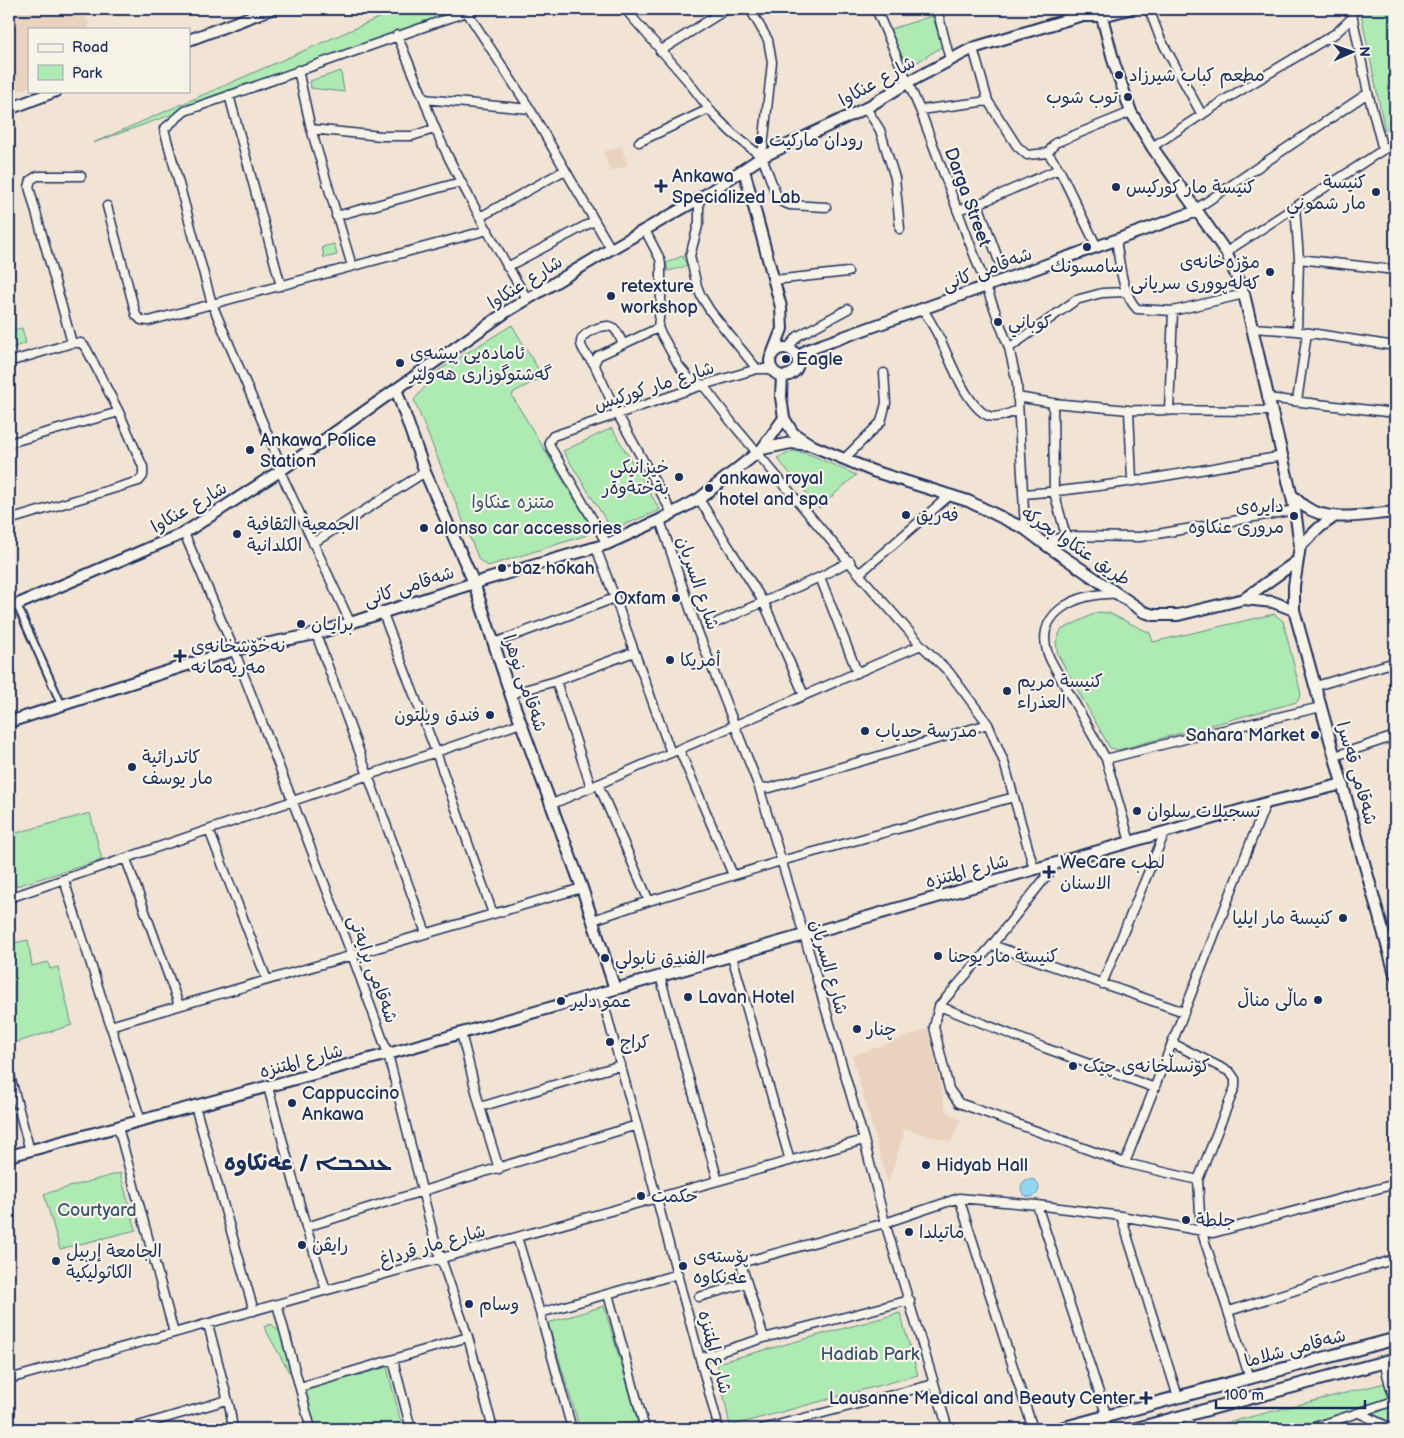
<svg xmlns="http://www.w3.org/2000/svg" width="1404" height="1438" viewBox="0 0 1404 1438" font-family="'Balsamiq Sans','Playpen Sans Arabic','Noto Sans Syriac',sans-serif">
<style>
.built{fill:#e9d3be}
.green{fill:#adebb2;stroke:#648d88}
.water{fill:#91d7f2;stroke:#6294b7}
.lines{fill:none;stroke-linecap:round;stroke-linejoin:round}
.pedestrian-casing{stroke:#1b2f5e;stroke-width:10}
.minor-casing{stroke:#1b2f5e;stroke-width:11}
.tertiary-casing{stroke:#1b2f5e;stroke-width:14}
.secondary-casing{stroke:#1b2f5e;stroke-width:15}
.pedestrian{stroke:#f7f3e8;stroke-width:6}
.minor{stroke:#f7f3e8;stroke-width:8}
.tertiary{stroke:#f7f3e8;stroke-width:10}
.secondary{stroke:#f7f3e8;stroke-width:11}
.poi-dot{fill:#1b2f5e;stroke:#f7f3e8;stroke-width:2}
.labels{text-anchor:middle;stroke-width:4.5;stroke-linejoin:round;paint-order:stroke}
.poi-label{font-size:18px;fill:#1b2f5e;stroke:#f7f3e8;text-anchor:start}
.street-label{font-size:18px;fill:#1b2f5e;stroke:#f7f3e8}
.park-label{font-size:18px;fill:#38556f;stroke:#f7f3e8}
.district-label{font-size:22px;font-weight:bold;fill:#1b2f5e;stroke:#f7f3e8}
</style>
<rect width="100%" height="100%" fill="#f1e4d5"/>
<filter id="ink" filterUnits="userSpaceOnUse"><feTurbulence type="fractalNoise" baseFrequency=".02" numOctaves="2"/><feDisplacementMap in="SourceGraphic" scale="10" xChannelSelector="R" yChannelSelector="G"/><feConvolveMatrix kernelMatrix="1 2 1 2 8 2 1 2 1" color-interpolation-filters="sRGB"/></filter>
<g filter="url(#ink)">
<!-- built -->
<path class="built" d="M9,9H80L89,23L88,29H29V87L9,95Z
M621,146L628,165L610,172L603,152Z
M928,1029L946,1111L960,1120L951,1142L905,1129L888,1184L852,1056Z"/>
<!-- green -->
<path class="green" d="M399,9H463L93,143Z
M1360,9H1395V124L1385,131Z
M932,16L943,46L905,70L888,30Z
M341,71L344,92L311,88L310,81Z
M334,244L337,255L324,258L322,247Z
M682,256L688,266L668,271L666,263Z
M512,325L543,377L514,392L512,396L589,523L590,530L587,535L488,566L479,560L414,400L439,370Z
M22,328L26,343L9,349V331Z
M612,428L660,510L612,530L563,451Z
M794,451L809,454L856,475L819,508L777,458Z
M1098,612L1109,613L1150,633L1153,642L1274,614L1283,621L1301,694L1297,702L1118,750L1110,748L1058,655L1056,642L1061,630Z
M90,813L102,860L16,886L9,858V835Z
M28,940L32,966L48,962L50,969L58,967L72,1025L11,1044L9,1035V944Z
M120,1173L136,1230L60,1249L44,1194Z
M604,1306L638,1421L623,1426V1429H580L548,1323Z
M900,1313L918,1375L730,1426L717,1363Z
M271,1324L279,1331L291,1333L297,1367L289,1372L264,1327Z
M387,1367L402,1426L390,1429H315L303,1390Z
M1385,1383L1388,1400L1289,1429H1202Z
M1390,1407L1394,1424L1373,1414Z"/>
<!-- water -->
<path class="water" d="M1021 1188a9 9 0 1 1 18 0a9 9 0 1 1-18 0Z"/>
<g class="lines">
<!-- pedestrian casing -->
<g class="pedestrian-casing">
<path id="pedestrian" d="M17,605L62,706"/>
</g>
<!-- minor casing -->
<g class="minor-casing">
<path id="minor" d="M465,9L530,109L611,249
M625,9L687,80L713,114L732,133L762,157
M750,9L768,40L772,62L762,157L776,194L782,202L790,205L826,207
M876,9L920,110L1009,348L1017,383L1025,529
M937,9L950,60
M1149,9L1160,38L1202,115
M1351,9L1368,93L1383,150
M397,35L424,99
M973,48L988,101
M660,51L727,9
M298,70L311,129L352,266
M229,95L281,286
M866,108L880,130L895,178L900,229
M920,110L988,101L1017,146L1027,155L1048,153L1055,143L1131,112
M311,129L381,136H412L434,129
M639,142L709,109
M1152,147L1223,101L1336,33L1352,18
M1048,153L1059,169L1097,247
M699,199V222L690,256L697,286L701,296L711,312L757,369
M978,204L1000,264
M107,206L136,315L141,320L149,321L488,230
M1295,207L1299,259
M1196,209L1368,93
M957,210L978,204L1059,169
M336,216L461,182
M480,217L565,170
M645,230L660,259L661,265V299L658,328L679,366L690,379L703,385L732,423L859,574L921,645L949,672L988,724L1004,762L1034,869
M1116,240C1120,262 1121,292 1137,309L1173,311L1244,294
M1226,252L1395,142
M507,267L594,221
M774,280L848,272
M527,298C510,272 496,246 481,219C460,180 438,141 424,99L530,109
M923,309C929,319 935,329 940,339C950,359 967,408 989,416C998,419 1010,413 1018,410
M658,328L598,356L594,364L617,413L672,513
M1252,328L1297,331L1395,346
M1297,331L1299,259L1395,270
M72,343L29,187L31,180L37,176H81
M788,348L798,336L848,309
M1009,348L1076,300L1102,293L1126,292
M9,362L72,343H81L86,348L119,412L143,467V476L139,481L9,520
M594,364C590,359 582,351 581,344C579,333 604,323 612,327C618,330 620,339 623,344
M1017,397L1053,403L1129,410L1271,411
M1267,398L1395,413
M1297,401L1307,333
M1053,403L1054,492L1066,536
M1129,410L1132,481
M1169,411L1173,311
M9,443L119,412
M845,458L881,422L886,403L884,373
M1023,494C1110,488 1197,470 1283,456
M699,499L764,603L804,695
M660,520L698,632L759,787L804,935L864,1140L885,1223L948,1429
M184,533L234,650L352,955L388,1054L434,1238L468,1337L493,1429
M313,543L425,472
M607,544L551,448L549,442L553,436L703,385L757,369H771
M1046,545L1055,539L1066,536L1140,537L1295,510
M596,548L615,598
M859,574L950,495
M820,577L857,672
M1118,594C1078,591 1028,614 1051,661L1106,759L1130,842
M382,611L436,752L493,914
M350,622L280,471L277,456L212,304L164,129L185,111L475,9
M718,622L820,577L850,561
M316,634L426,933
M494,643L615,598L671,753
M556,681L591,787
M1316,686L1395,662
M510,694L556,681L634,652
M679,749L733,875
M1335,756L1395,736
M1106,759L1185,739L1321,707
M598,784L649,901
M759,787L770,788L988,724
M550,805L921,645
M209,830L267,980
M126,859L179,1005
M1057,863L992,945L939,1006L934,1027L949,1089L959,1103L1125,1163L1198,1180
M64,880L141,1121
M9,898L521,723
M593,920L649,901L781,861L1014,797
M992,945L1184,1012
M732,956L790,1161
M660,976L718,1181
M1102,984L1165,832
M601,993L719,1429
M939,1006L1045,1048L1155,1088
M110,1026L582,888
M461,1033L480,1107L499,1169
M1172,1043L1230,1072L1235,1079V1087L1198,1180L1201,1230L1250,1378
M9,1072L30,1151
M268,1087L306,1227L326,1290
M195,1106L254,1311
M480,1107L621,1065
M118,1127L174,1333
M1125,1163L1266,803
M959,1198L1033,1429
M1037,1205L1107,1417
M1121,1216L1178,1397
M306,1227L637,1125
M517,1237L540,1313L572,1429
M608,1294L645,1429
M699,1297L747,1283
M277,1304L311,1429
M1229,1311L1395,1259
M540,1313L678,1274
M208,1324L230,1409L233,1429
M764,1338L742,1267L744,1262L885,1223L959,1198L1037,1205L1121,1216L1213,1233L1395,1184
M700,1358L764,1338L910,1300
M393,1360L411,1429
M1384,1362L1395,1405
M9,1379L864,1140
M300,1387L468,1337
M1361,1414L1393,1429
M1187,1415L1190,1429
M128,1429L227,1400
M762,1429L934,1384
M1309,1429L1394,1401"/>
</g>
<!-- tertiary casing -->
<g class="tertiary-casing">
<path id="tertiary" d="M1100,9L1114,63L1131,112L1152,147L1226,252L1244,294L1295,510L1300,546L1294,586V610L1395,974
M1079,16H1102L1129,9
M189,40L271,9
M9,109L56,91
M744,170L781,307L782,329L773,352
M770 362a14 14 0 1 1 28 0a14 14 0 1 1-28 0Z
M797,367L802,355L807,350L1197,211
M782,376L781,397L784,418L793,433L813,446L873,471L968,501L1025,529L1046,545L1144,612L1154,615H1178L1244,599L1297,561
M396,389L425,472L474,583L512,699L582,888L615,989
M762,449L791,443L810,445
M1293,496C1296,499 1300,503 1304,506C1329,524 1367,514 1395,512
M1300,546L1320,527L1334,517
M1244,599L1273,602L1294,610
M9,608L184,533L280,471L506,312L611,249L699,199L762,157L866,108L907,83L973,48L1076,17L1089,9
M9,722L234,650L316,634L474,583L607,544L660,520L699,499L762,449L784,418
M9,1156L388,1054L1266,803L1343,784"/>
</g>
<!-- secondary casing -->
<g class="secondary-casing">
<path id="secondary" d="M1059,1429L1395,1339
M1135,1429L1395,1359"/>
</g>
<!-- pedestrian -->
<use href="#pedestrian" class="pedestrian"/>
<!-- minor -->
<use href="#minor" class="minor"/>
<!-- tertiary -->
<use href="#tertiary" class="tertiary"/>
<!-- secondary -->
<use href="#secondary" class="secondary"/>
</g>
</g>
<!-- markers -->
<g class="poi-dot">
<circle cx="1119" cy="75" r="5"/>
<circle cx="1128" cy="97" r="5"/>
<circle cx="759" cy="140" r="5"/>
<path d="M658.5 178.5h5v5h5v5h-5v5h-5v-5h-5v-5h5z"/>
<circle cx="1116" cy="187" r="5"/>
<circle cx="1376" cy="192" r="5"/>
<circle cx="1087" cy="247" r="5"/>
<circle cx="1270" cy="272" r="5"/>
<circle cx="611" cy="296" r="5"/>
<circle cx="998" cy="322" r="5"/>
<circle cx="786" cy="359" r="5"/>
<circle cx="400" cy="363" r="5"/>
<circle cx="250" cy="450" r="5"/>
<circle cx="679" cy="477" r="5"/>
<circle cx="709" cy="488" r="5"/>
<circle cx="906" cy="515" r="5"/>
<circle cx="1294" cy="516" r="5"/>
<circle cx="424" cy="528" r="5"/>
<circle cx="237" cy="534" r="5"/>
<circle cx="502" cy="568" r="5"/>
<circle cx="676" cy="598" r="5"/>
<circle cx="301" cy="624" r="5"/>
<path d="M177.5 648.5h5v5h5v5h-5v5h-5v-5h-5v-5h5z"/>
<circle cx="670" cy="660" r="5"/>
<circle cx="1007" cy="691" r="5"/>
<circle cx="490" cy="715" r="5"/>
<circle cx="865" cy="731" r="5"/>
<circle cx="1315" cy="735" r="5"/>
<circle cx="132" cy="767" r="5"/>
<circle cx="1137" cy="811" r="5"/>
<path d="M1046.5 864.5h5v5h5v5h-5v5h-5v-5h-5v-5h5z"/>
<circle cx="1343" cy="918" r="5"/>
<circle cx="938" cy="956" r="5"/>
<circle cx="605" cy="958" r="5"/>
<circle cx="688" cy="997" r="5"/>
<circle cx="1318" cy="1000" r="5"/>
<circle cx="561" cy="1001" r="5"/>
<circle cx="857" cy="1029" r="5"/>
<circle cx="610" cy="1042" r="5"/>
<circle cx="1073" cy="1066" r="5"/>
<circle cx="292" cy="1103" r="5"/>
<circle cx="926" cy="1165" r="5"/>
<circle cx="641" cy="1196" r="5"/>
<circle cx="1186" cy="1220" r="5"/>
<circle cx="909" cy="1232" r="5"/>
<circle cx="302" cy="1245" r="5"/>
<circle cx="56" cy="1261" r="5"/>
<circle cx="683" cy="1266" r="5"/>
<circle cx="469" cy="1304" r="5"/>
<path d="M1143.5 1390.5h5v5h5v5h-5v5h-5v-5h-5v-5h5z"/>
</g>
<g class="labels">
<!-- poi labels -->
<g class="poi-label">
<text x="1129" y="81">مطعم كباب شيرزاد</text>
<text x="1118" y="103" text-anchor="end">توب شوب</text>
<text x="769" y="146">رودان ماركيت</text>
<text x="672" y="182">Ankawa<tspan x="672" dy="21">Specialized Lab</tspan></text>
<text x="1366" y="188" text-anchor="end">كنيسة<tspan x="1366" dy="21">مار شموني</tspan></text>
<text x="1126" y="193">كنيسة مار كوركيس</text>
<text x="1260" y="268" text-anchor="end">مۆزەخانەی<tspan x="1260" dy="21">کەلەپووری سریانی</tspan></text>
<text x="1087" y="272" text-anchor="middle">سامسونك</text>
<text x="621" y="292">retexture<tspan x="621" dy="21">workshop</tspan></text>
<text x="1008" y="328">كوباني</text>
<text x="410" y="359">ئاماده‌یی پیشه‌ی<tspan x="410" dy="21">گه‌شتوگوزاری هه‌ولێر</tspan></text>
<text x="796" y="365">Eagle</text>
<text x="260" y="446">Ankawa Police<tspan x="260" dy="21">Station</tspan></text>
<text x="669" y="473" text-anchor="end">خيزانيكي<tspan x="669" dy="21">بةختةوةر</tspan></text>
<text x="719" y="484">ankawa royal<tspan x="719" dy="21">hotel and spa</tspan></text>
<text x="1284" y="512" text-anchor="end">دایرەی<tspan x="1284" dy="21">مروری عنکاوە</tspan></text>
<text x="916" y="521">فەریق</text>
<text x="247" y="530">الجمعية الثقافية<tspan x="247" dy="21">الكلدانية</tspan></text>
<text x="434" y="534">alonso car accessories</text>
<text x="512" y="574">baz hokah</text>
<text x="666" y="604" text-anchor="end">Oxfam</text>
<text x="311" y="630">برایـان</text>
<text x="191" y="652">نەخۆشخانەی<tspan x="191" dy="21">مەریەمانە</tspan></text>
<text x="680" y="666">أمريكا</text>
<text x="1017" y="687">كنيسة مريم<tspan x="1017" dy="21">العذراء</tspan></text>
<text x="480" y="721" text-anchor="end">فندق ویلتون</text>
<text x="875" y="737">مدرسة حدياب</text>
<text x="1305" y="741" text-anchor="end">Sahara Market</text>
<text x="142" y="763">كاتدرائية<tspan x="142" dy="21">مار يوسف</tspan></text>
<text x="1147" y="817">تسجيلات سلوان</text>
<text x="1060" y="868">WeCare لطب<tspan x="1060" dy="21">الاسنان</tspan></text>
<text x="1333" y="924" text-anchor="end">كنيسة مار ايليا</text>
<text x="948" y="962">كنيسة مار يوحنا</text>
<text x="615" y="964">الفندق نابولي</text>
<text x="698" y="1003">Lavan Hotel</text>
<text x="1308" y="1006" text-anchor="end">ماڵی مناڵ</text>
<text x="571" y="1007">عمو دلير</text>
<text x="867" y="1035">چنار</text>
<text x="620" y="1048">كراج</text>
<text x="1083" y="1072">کونسڵخانەی چیک</text>
<text x="302" y="1099">Cappuccino<tspan x="302" dy="21">Ankawa</tspan></text>
<text x="936" y="1171">Hidyab Hall</text>
<text x="651" y="1202">حكمت</text>
<text x="1196" y="1226">جلطة</text>
<text x="919" y="1238">ماتیلدا</text>
<text x="312" y="1251">رایڤن</text>
<text x="66" y="1257">الجامعة إربيل<tspan x="66" dy="21">الكاثوليكية</tspan></text>
<text x="693" y="1262">پۆسته‌ی<tspan x="693" dy="21">عه‌نكاوه‌</tspan></text>
<text x="479" y="1310">وسام</text>
<text x="1135" y="1404" text-anchor="end">Lausanne Medical and Beauty Center</text>
</g>
<!-- street labels -->
<g class="street-label">
<text transform="translate(877 81) rotate(-29)" y="6">شارع عنكاوا</text>
<text transform="translate(968 197) rotate(70)" y="6">Darga Street</text>
<text transform="translate(987 269) rotate(-20)" y="6">شەقامی کانی</text>
<text transform="translate(525 282) rotate(-32)" y="6">شارع عنكاوا</text>
<text transform="translate(654 386) rotate(-18)" y="6">شارع مار كوركيس</text>
<text transform="translate(189 507) rotate(-30)" y="6">شارع عنكاوا</text>
<text transform="translate(1076 546) rotate(34)" y="6">طريق عنكاوا بحركه</text>
<text transform="translate(698 583) rotate(71)" y="6">شارع السريان</text>
<text transform="translate(409 586) rotate(-18)" y="6">شەقامی کانی</text>
<text transform="translate(525 683) rotate(71)" y="6">شەقامی نوهرا</text>
<text transform="translate(1357 773) rotate(74)" y="6">شەقامی قەسرا</text>
<text transform="translate(967 871) rotate(-15)" y="6">شارع المتنزه</text>
<text transform="translate(829 967) rotate(74)" y="6">شارع السريان</text>
<text transform="translate(373 969) rotate(70)" y="6">شەقامی برایەتی</text>
<text transform="translate(301 1061) rotate(-15)" y="6">شارع المتنزه</text>
<text transform="translate(432 1245) rotate(-16)" y="6">شارع مار قرداغ</text>
<text transform="translate(1295 1348) rotate(-15)" y="6">شەقامی شلاما</text>
<text transform="translate(715 1352) rotate(75)" y="6">شارع المتنزه</text>
</g>
<!-- park labels -->
<g class="park-label">
<text x="513" y="508">متنزه عنكاوا</text>
<text x="97" y="1216">Courtyard</text>
<text x="870" y="1360">Hadiab Park</text>
</g>
<!-- district labels -->
<g class="district-label">
<text x="308" y="1170">ܥܢܟܒܐ / عەنکاوە</text>
</g>
</g>
<!-- margin -->
<rect width="1404" height="1438" fill="none" stroke="#f7f3e8" stroke-width="30"/>
<rect x="15" y="15" width="1374" height="1408" fill="none" stroke="#1b2f5e" stroke-width="2" filter="url(#ink)"/>
<!-- legend -->
<rect x="28" y="28" width="162" height="65" fill="#f7f3e8" stroke="#9fa5b1"/>
<rect x="38" y="44" width="25" height="8" fill="#f7f3e8" stroke="#9fa5b1"/>
<text x="72" y="52" font-size="15" fill="#1b2f5e">Road</text>
<rect x="38" y="65" width="25" height="15" fill="#adebb2" stroke="#9fa5b1"/>
<text x="72" y="78" font-size="15" fill="#1b2f5e">Park</text>
<!-- north arrow -->
<g transform="translate(1352 52) rotate(88)" stroke="#f7f3e8" stroke-width="4" paint-order="stroke">
<path d="M0-4L9 19L0 12L-9 19Z" fill="#1b2f5e"/>
<text y="-8" font-size="14" font-weight="bold" text-anchor="middle" fill="#1b2f5e">N</text>
</g>
<!-- scale -->
<path d="M1216 1400v8h149v-8" fill="none" stroke="#1b2f5e" stroke-width="2.5"/>
<text x="1224" y="1400" font-size="15" fill="#1b2f5e" stroke="#f7f3e8" stroke-width="4" paint-order="stroke">100 m</text>
</svg>
